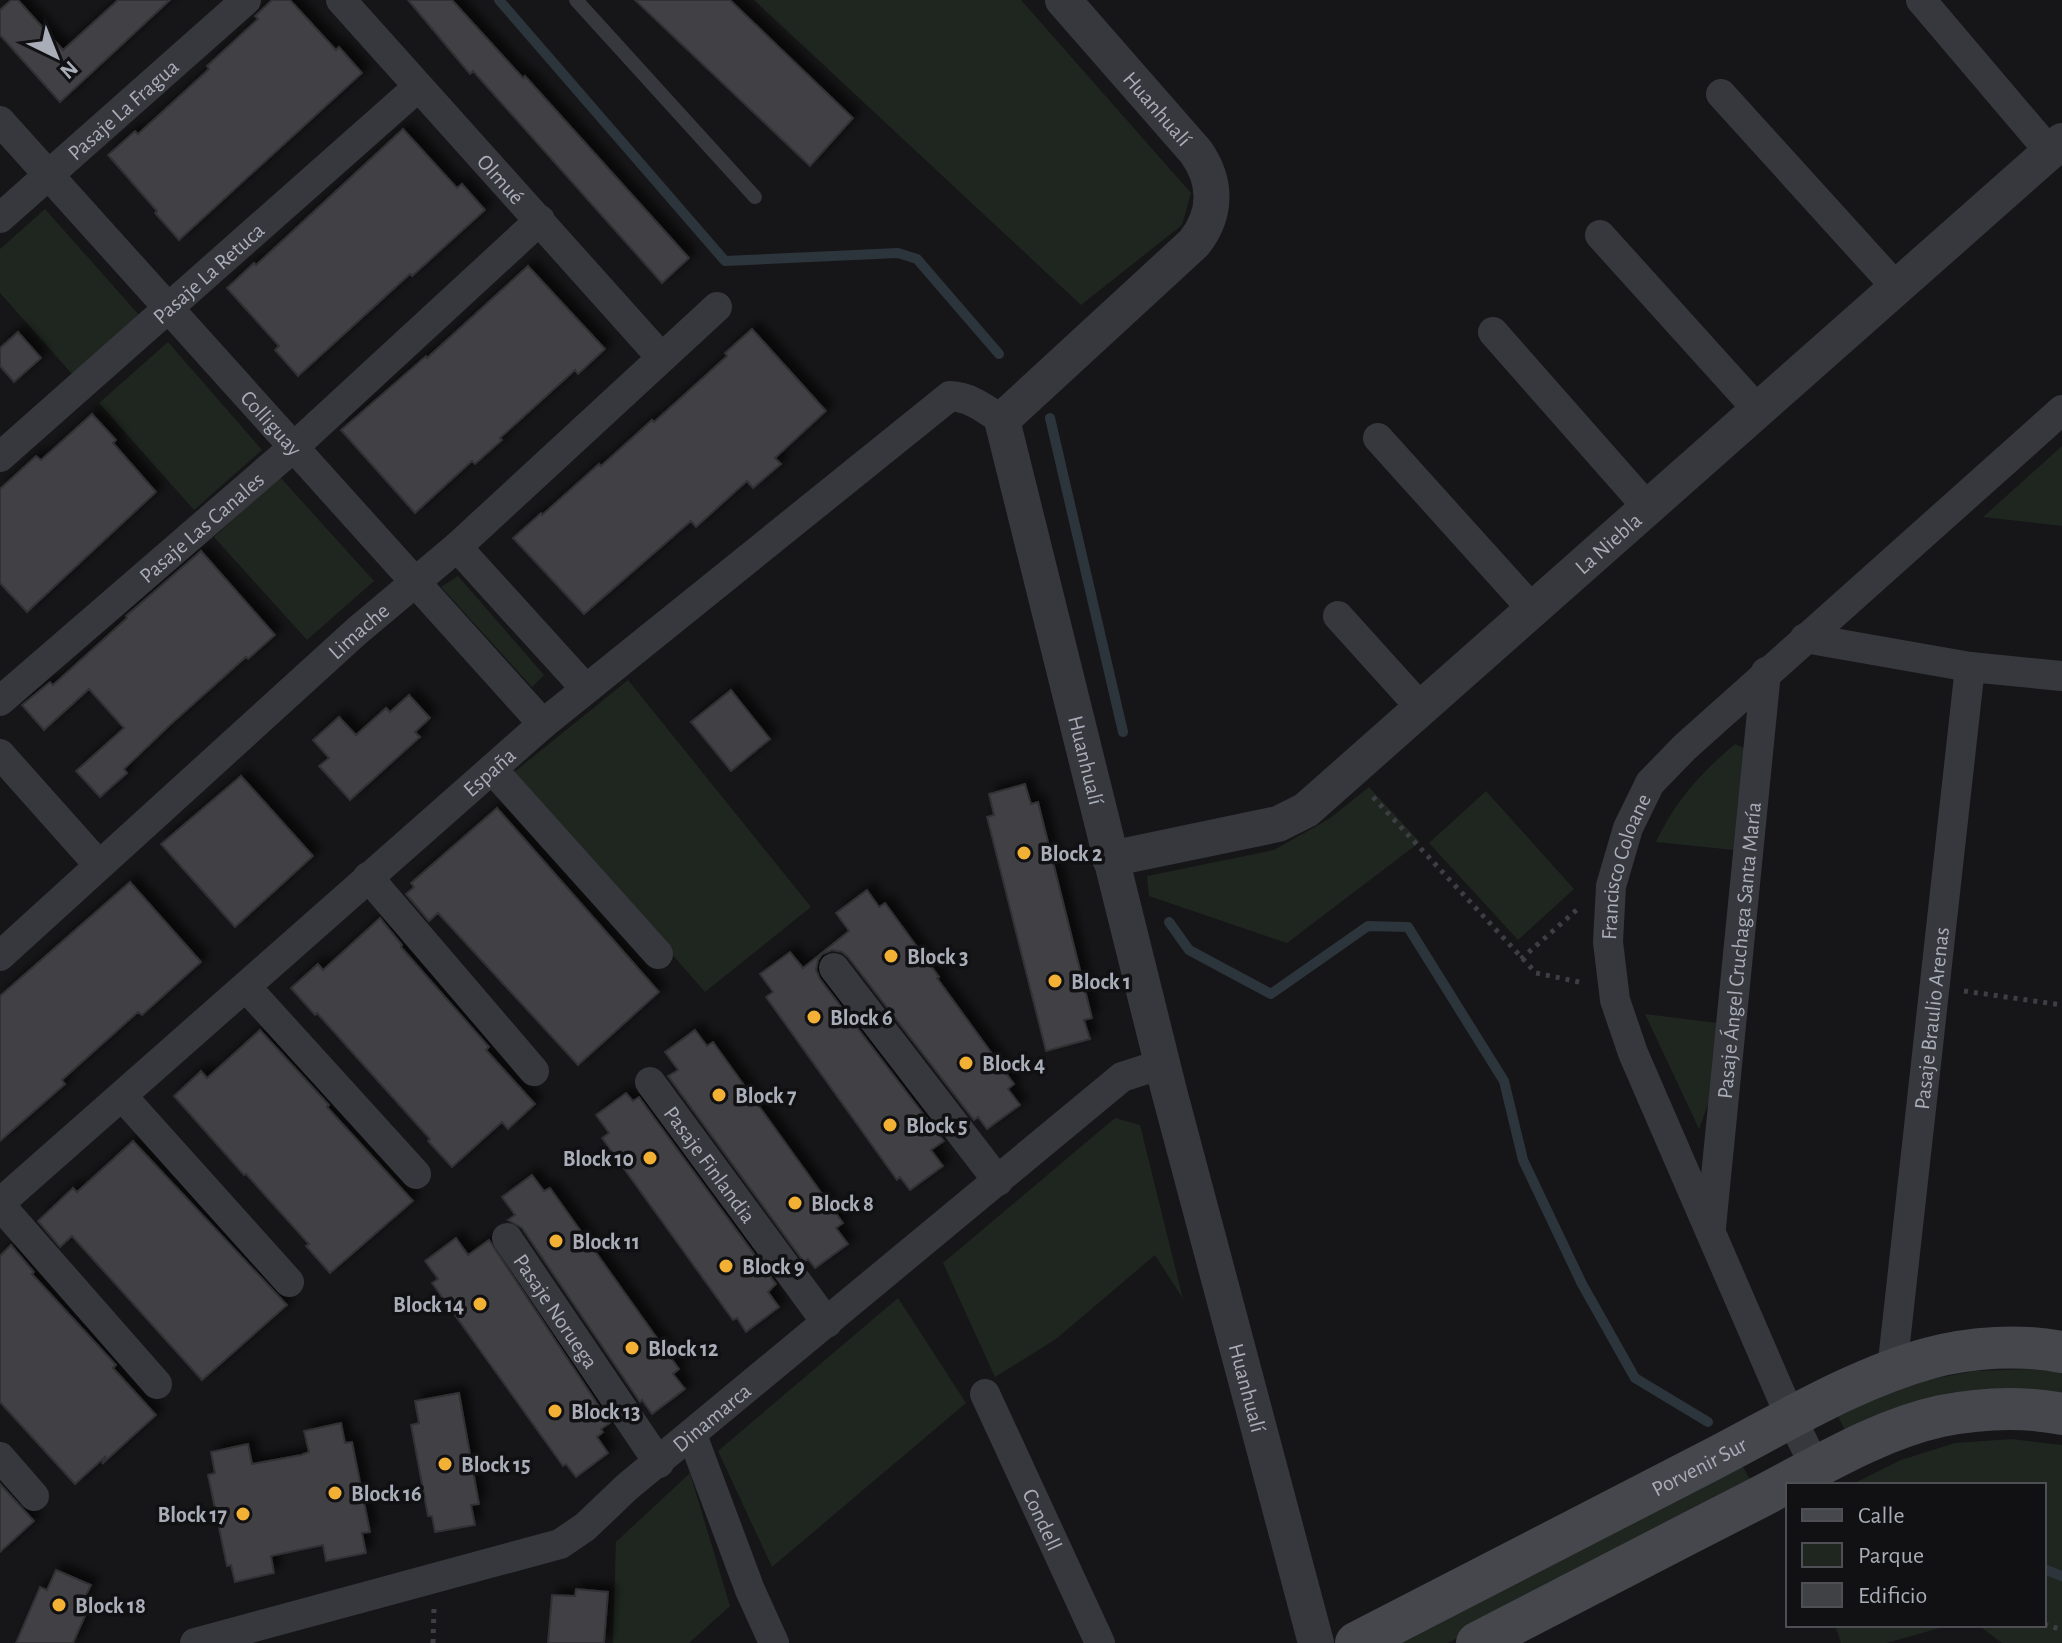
<svg xmlns="http://www.w3.org/2000/svg" width="2062" height="1643" viewBox="0 0 2062 1643" font-family="'Alegreya Sans',sans-serif">
<style>
.green{fill:#1e261f}
.lines{fill:none;stroke-linecap:round;stroke-linejoin:round}
.stream{stroke:#2c353c;stroke-width:10}
.building{fill:#404145;stroke:#303034;stroke-width:2;filter:url(#shadow)}
.path{stroke:#3d3f44;stroke-width:5;stroke-dasharray:4 6;stroke-linecap:butt}
.service{stroke:#37383d;stroke-width:14}
.minor{stroke:#37383d;stroke-width:30}
.tertiary{stroke:#37383d;stroke-width:36}
.secondary{stroke:#45474d;stroke-width:42}
.poi-dot{fill:#f2b134;stroke:#111113;stroke-width:3}
.labels{text-anchor:middle;stroke-width:7;stroke-linejoin:round;paint-order:stroke}
.street-label{font-size:22px;fill:#a8adb8;stroke:#111113}
.poi-label{font-size:22px;font-weight:bold;fill:#a8adb8;stroke:#111113;text-anchor:start}
</style>
<defs>
<filter id="shadow"><feDropShadow dx="7" dy="-7" stdDeviation="4" flood-color="#0009"/></filter>
</defs>
<rect width="100%" height="100%" fill="#161618"/>
<!-- green -->
<path class="green" d="M754,0H1021L1191,193L1182,225L1081,305Z
M45,209L139,315L73,375L0,293V249Z
M168,342L262,450L194,510L99,403Z
M2062,446V526L1983,517Z
M280,477L374,581L307,640L214,537Z
M458,576L544,675L532,687L441,587Z
M628,680L811,907L705,992L513,773Z
M1735,744L1748,750L1734,850L1656,842C1676,800 1700,774 1735,744Z
M1369,787L1420,842L1287,943L1149,896L1147,876L1274,850L1329,819Z
M1486,791L1574,889L1518,940L1429,843Z
M1645,1014L1718,1023L1711,1096L1699,1129Z
M1115,1118L1140,1125L1183,1299L1155,1255L1056,1339L995,1377L943,1263Z
M898,1298L966,1403L772,1567L718,1451Z
M2031,1369L2062,1372V1399L1847,1435L1837,1414L1911,1383L1974,1371Z
M2012,1439L2062,1445V1643H2002L1978,1625H2044V1485H1851L1901,1460L1955,1443Z
M1741,1464L1753,1484L1448,1643H1396Z
M690,1473L730,1606L689,1643H613L616,1542Z
M1835,1625H1950L1887,1643H1841Z"/>
<g class="lines">
<!-- stream -->
<path class="stream" d="M499,0L725,261L898,253L917,259L999,354
M1050,418L1123,732
M1169,922L1189,950L1271,994L1368,926L1408,927L1504,1081L1523,1160L1582,1284L1635,1378L1708,1422
M2044,1569L2062,1576"/>
</g>
<!-- building -->
<path class="building" d="M11,0H18L63,50L118,0H170L60,102L0,35V10Z
M272,0H290L336,50L339,47L362,73L179,240L155,213L157,211L108,155L135,131L138,134L209,69L207,66L258,19L255,16Z
M408,0H452L523,78L525,76L689,258L662,283L473,71L470,74Z
M635,0H730L853,118L810,166Z
M403,129L457,188L462,184L485,210L412,276L410,274L298,376L275,350L279,346L227,288L254,263L256,265Z
M528,266L605,349L578,374L575,370L500,438L502,440L475,464L472,461L415,513L341,430L426,356L427,358Z
M752,329L826,411L775,458L781,464L753,488L747,481L696,527L691,521L584,614L513,538L541,513L542,515L599,464L601,466L652,420L654,422L727,356L725,353Z
M18,332L41,358L14,382L0,366V348Z
M92,414L116,440L113,443L156,492L27,612L0,583V489L36,456L41,460Z
M201,551L275,635L248,659L246,657L171,724L124,769L127,773L100,797L76,771L124,728L89,689L44,730L22,705L50,682L53,685L127,618L126,616Z
M731,690L770,739L731,771L691,722Z
M409,695L430,718L415,732L420,737L350,800L319,766L329,758L313,740L339,717L356,735L386,708L390,712Z
M241,776L313,856L235,927L161,844Z
M1025,784L1031,804L1038,802L1092,1018L1084,1020L1090,1039L1046,1051L987,817L994,815L989,794Z
M497,808L659,992L578,1065L438,913L429,921L406,894L414,887L411,883Z
M130,882L201,962L142,1015L138,1012L62,1080L65,1084L0,1141V996Z
M867,890L879,907L885,903L939,977L937,978L1014,1084L1008,1089L1020,1105L987,1129L978,1117L974,1120L848,957L842,952L832,950L822,954L818,960L816,970L820,979L944,1141L931,1150L943,1166L910,1190L900,1177L897,1180L766,997L773,992L760,974L790,952L803,968L849,931L836,913Z
M380,918L402,945L401,947L489,1047L486,1050L535,1104L508,1129L502,1122L452,1167L428,1141L430,1139L317,1013L315,1015L291,988L318,964L323,970Z
M260,1030L329,1105L327,1107L413,1201L330,1273L306,1246L309,1244L246,1174L244,1175L174,1096L201,1071L207,1078Z
M695,1030L707,1046L713,1042L843,1223L836,1228L848,1244L815,1268L808,1259L804,1262L668,1076L678,1070L665,1052Z
M626,1093L633,1101L639,1097L776,1284L768,1292L779,1307L746,1332L737,1318L733,1320L602,1138L609,1133L596,1115Z
M133,1141L287,1305L202,1380L72,1236L60,1247L38,1221L73,1188L77,1192Z
M532,1175L544,1191L550,1188L679,1369L673,1374L685,1389L652,1414L642,1400L640,1402L522,1228L508,1220L515,1215L502,1197Z
M456,1238L468,1255L489,1240L610,1423L601,1429L603,1432L597,1437L608,1453L576,1477L566,1464L563,1466L432,1283L438,1279L425,1261Z
M11,1245L34,1272L32,1274L116,1365L113,1368L156,1415L102,1464L106,1456L75,1484L0,1402V1256Z
M459,1393L479,1504L471,1505L475,1525L435,1532L432,1516H428L411,1425L419,1423L415,1401Z
M341,1423L345,1443L352,1442L370,1532L362,1533L366,1553L326,1561L323,1545L271,1556L274,1573L235,1582L231,1565L227,1566L208,1475L215,1473L211,1452L248,1444L252,1464L301,1455L309,1452L304,1431Z
M0,1484L34,1521L0,1552Z
M56,1570L91,1585L82,1604L89,1607L73,1643H16L40,1587L47,1590Z
M576,1589L608,1592L604,1643H548L552,1595L575,1596Z"/>
<g class="lines">
<!-- path -->
<path class="path" d="M1373,797L1536,973L1584,983
M1521,959L1580,907
M1964,991L2062,1005
M2044,1624L2062,1630
M433,1643L434,1608"/>
<!-- service -->
<path class="service" d="M576,0L755,197"/>
<!-- minor -->
<g class="minor">
<path id="s1" d="M341,0L661,357"/>
<path d="M1921,0L2050,152"/>
<path d="M1721,94L1897,288"/>
<path id="s2" d="M0,121L543,724"/>
<path id="s3" d="M0,218L246,0"/>
<path d="M1600,235L1758,410"/>
<path d="M1493,332L1648,508"/>
<path d="M1378,438L1533,610"/>
<path id="s4" d="M0,457L418,87"/>
<path d="M457,547L586,689"/>
<path d="M1338,616L1422,709"/>
<path d="M1805,638L1970,667L2062,676"/>
<path id="s5" d="M0,701L295,446L540,220"/>
<path d="M0,754L98,864"/>
<path d="M492,769L658,954"/>
<path d="M368,877L534,1071"/>
<path id="s6" d="M0,956L357,631L457,547L717,307"/>
<path d="M834,968L998,1181"/>
<path d="M246,987L416,1174"/>
<path id="s7" d="M650,1082L827,1323"/>
<path d="M122,1096L289,1282"/>
<path id="s8" d="M0,1203L543,724L950,396C971,397 985,409 1002,420"/>
<path d="M0,1205L157,1384"/>
<path id="s9" d="M1711,1227L1766,672"/>
<path id="s10" d="M507,1238L659,1463"/>
<path id="s11" d="M1892,1370L1970,667"/>
<path id="s12" d="M985,1394L1100,1643"/>
<path d="M692,1435L750,1590L774,1643"/>
<path d="M0,1457L34,1496"/>
<path id="s13" d="M1816,1468L1791,1418L1633,1053L1615,1000L1608,942L1611,886L1628,828L1650,783L1685,747L2062,410"/>
<path id="s14" d="M195,1643L560,1544L585,1527L627,1487L1122,1077L1162,1064"/>
</g>
<!-- tertiary -->
<g class="tertiary">
<path id="s15" d="M1063,0L1196,152C1217,182 1217,214 1194,243L1002,420L1169,1091L1316,1643"/>
<path id="s16" d="M1110,859L1278,824L1306,810L2062,141"/>
</g>
<!-- secondary -->
<g class="secondary">
<path id="s17" d="M1356,1643C1474,1582 1592,1521 1711,1460C1781,1424 1853,1379 1930,1358C1971,1347 2020,1344 2062,1352"/>
<path d="M1477,1643C1570,1595 1664,1546 1758,1498C1816,1468 1877,1430 1941,1416C1981,1408 2022,1406 2062,1414"/>
</g>
</g>
<!-- markers -->
<g class="poi-dot">
<circle cx="1024" cy="853" r="8"/>
<circle cx="891" cy="956" r="8"/>
<circle cx="1055" cy="981" r="8"/>
<circle cx="814" cy="1017" r="8"/>
<circle cx="966" cy="1063" r="8"/>
<circle cx="719" cy="1095" r="8"/>
<circle cx="890" cy="1125" r="8"/>
<circle cx="650" cy="1158" r="8"/>
<circle cx="795" cy="1203" r="8"/>
<circle cx="556" cy="1241" r="8"/>
<circle cx="726" cy="1266" r="8"/>
<circle cx="480" cy="1304" r="8"/>
<circle cx="632" cy="1348" r="8"/>
<circle cx="555" cy="1411" r="8"/>
<circle cx="445" cy="1464" r="8"/>
<circle cx="335" cy="1493" r="8"/>
<circle cx="243" cy="1514" r="8"/>
<circle cx="59" cy="1605" r="8"/>
</g>
<g class="labels">
<!-- street labels -->
<g class="street-label">
<text dy="8" stroke="none"><textPath href="#s15" startOffset="144">Huanhualí</textPath></text>
<text dy="8" stroke="none"><textPath href="#s3" startOffset="164">Pasaje La Fragua</textPath></text>
<text dy="8" stroke="none"><textPath href="#s1" startOffset="240">Olmué</textPath></text>
<text dy="8" stroke="none"><textPath href="#s4" startOffset="278">Pasaje La Retuca</textPath></text>
<text dy="8" stroke="none"><textPath href="#s2" startOffset="406">Colliguay</textPath></text>
<text dy="8" stroke="none"><textPath href="#s5" startOffset="266">Pasaje Las Canales</textPath></text>
<text dy="8" stroke="none"><textPath href="#s16" startOffset="606">La Niebla</textPath></text>
<text dy="8" stroke="none"><textPath href="#s6" startOffset="484">Limache</textPath></text>
<text dy="8" stroke="none"><textPath href="#s15" startOffset="912">Huanhualí</textPath></text>
<text dy="8" stroke="none"><textPath href="#s8" startOffset="652">España</textPath></text>
<text dy="8" stroke="none"><textPath href="#s13" startOffset="646">Francisco Coloane</textPath></text>
<text dy="8" stroke="none"><textPath href="#s9" startOffset="278">Pasaje Ángel Cruchaga Santa María</textPath></text>
<text dy="8" stroke="none"><textPath href="#s11" startOffset="354">Pasaje Braulio Arenas</textPath></text>
<text dy="8" stroke="none"><textPath href="#s7" startOffset="102">Pasaje Finlandia</textPath></text>
<text dy="8" stroke="none"><textPath href="#s10" startOffset="88">Pasaje Noruega</textPath></text>
<text dy="8" stroke="none"><textPath href="#s15" startOffset="1560">Huanhualí</textPath></text>
<text dy="8" stroke="none"><textPath href="#s14" startOffset="576">Dinamarca</textPath></text>
<text dy="8" stroke="none"><textPath href="#s17" startOffset="386">Porvenir Sur</textPath></text>
<text dy="8" stroke="none"><textPath href="#s12" startOffset="138">Condell</textPath></text>
</g>
<!-- poi labels -->
<g class="poi-label">
<text x="1040" y="861">Block 2</text>
<text x="907" y="964">Block 3</text>
<text x="1071" y="989">Block 1</text>
<text x="830" y="1025">Block 6</text>
<text x="982" y="1071">Block 4</text>
<text x="735" y="1103">Block 7</text>
<text x="906" y="1133">Block 5</text>
<text x="634" y="1166" text-anchor="end">Block 10</text>
<text x="811" y="1211">Block 8</text>
<text x="572" y="1249">Block 11</text>
<text x="742" y="1274">Block 9</text>
<text x="464" y="1312" text-anchor="end">Block 14</text>
<text x="648" y="1356">Block 12</text>
<text x="571" y="1419">Block 13</text>
<text x="461" y="1472">Block 15</text>
<text x="351" y="1501">Block 16</text>
<text x="227" y="1522" text-anchor="end">Block 17</text>
<text x="75" y="1613">Block 18</text>
</g>
</g>
<!-- legend -->
<rect x="1786" y="1483" width="260" height="144" fill="#111113" stroke="#4d4f55" stroke-width="2"/>
<rect x="1802" y="1509" width="40" height="12" fill="#45474d" stroke="#4d4f55" stroke-width="2"/>
<text x="1858" y="1523" font-size="24" fill="#a8adb8">Calle</text>
<rect x="1802" y="1543" width="40" height="24" fill="#1e261f" stroke="#4d4f55" stroke-width="2"/>
<text x="1858" y="1563" font-size="24" fill="#a8adb8">Parque</text>
<rect x="1802" y="1583" width="40" height="24" fill="#404145" stroke="#4d4f55" stroke-width="2"/>
<text x="1858" y="1603" font-size="24" fill="#a8adb8">Edificio</text>
<!-- north arrow -->
<g transform="translate(56 56) rotate(137)" stroke="#111113" stroke-width="6" paint-order="stroke">
<path d="M0-6L14 30L0 20L-14 30Z" fill="#a8adb8"/>
<text y="-12" font-size="22" font-weight="bold" text-anchor="middle" fill="#a8adb8">N</text>
</g>
</svg>
